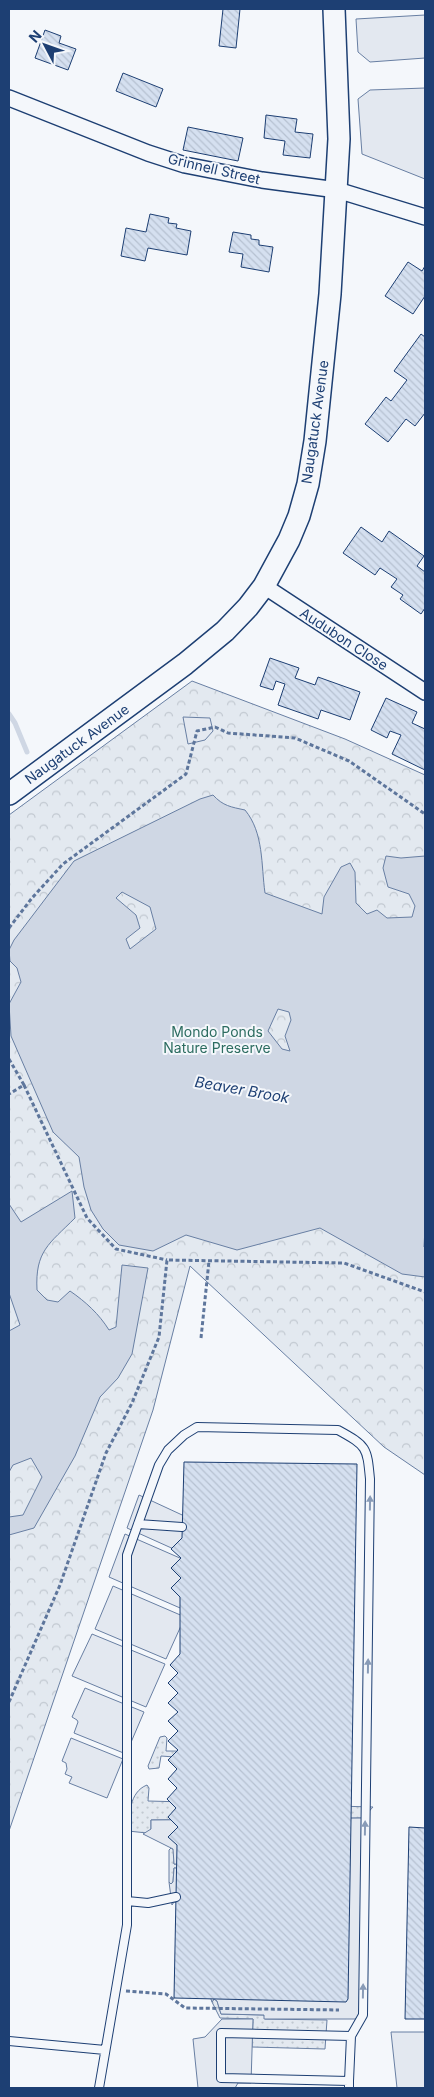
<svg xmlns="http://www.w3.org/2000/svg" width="434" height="2097" viewBox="0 0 434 2097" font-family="Inter,sans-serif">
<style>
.grass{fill:url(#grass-dots);stroke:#687fa3}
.park{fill:url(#park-crowns);stroke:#687fa3}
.parking{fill:#e3e8f0;stroke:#687fa3}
.water{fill:#cfd7e4;stroke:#687fa3;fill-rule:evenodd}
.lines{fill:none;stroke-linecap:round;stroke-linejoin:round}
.stream{stroke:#cfd7e4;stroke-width:5}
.building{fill:url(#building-back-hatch);stroke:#1d3f73}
.lane-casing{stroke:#1d3f73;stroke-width:10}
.street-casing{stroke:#1d3f73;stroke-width:18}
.secondary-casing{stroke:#1d3f73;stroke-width:24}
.path{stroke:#5e769c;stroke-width:3;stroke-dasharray:4 2.5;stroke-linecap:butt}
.lane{stroke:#f4f7fb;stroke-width:8}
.street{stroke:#f4f7fb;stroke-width:15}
.secondary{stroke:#f4f7fb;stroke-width:21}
.oneway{fill:#889bb7}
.labels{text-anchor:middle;stroke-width:4;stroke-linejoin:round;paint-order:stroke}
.street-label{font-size:14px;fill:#1d3f73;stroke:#f4f7fb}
.park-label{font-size:14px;fill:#2c6c60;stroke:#f4f7fb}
.water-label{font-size:15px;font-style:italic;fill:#1d3f73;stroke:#f4f7fb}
</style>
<defs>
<pattern id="grass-dots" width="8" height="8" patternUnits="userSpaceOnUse" patternTransform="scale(1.25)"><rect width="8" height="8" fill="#e3e9f0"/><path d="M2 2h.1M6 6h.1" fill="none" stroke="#c2c9d1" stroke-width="1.8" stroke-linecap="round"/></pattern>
<pattern id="park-crowns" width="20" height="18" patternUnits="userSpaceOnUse" patternTransform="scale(1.25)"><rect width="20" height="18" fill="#e3e9f0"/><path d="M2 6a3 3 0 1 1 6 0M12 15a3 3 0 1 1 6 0" fill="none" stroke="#c2c9d1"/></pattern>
<pattern id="building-back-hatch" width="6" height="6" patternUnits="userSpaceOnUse" patternTransform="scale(1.25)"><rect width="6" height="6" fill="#d5e0f0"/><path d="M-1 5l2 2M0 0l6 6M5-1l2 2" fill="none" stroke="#b6c1d1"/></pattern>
</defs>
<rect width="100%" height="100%" fill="#f4f7fb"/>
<!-- grass -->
<path class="grass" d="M165,1736L167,1738L166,1751L332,1752L337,1769L161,1756L159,1768L149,1769L148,1766L160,1737Z
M147,1785L149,1788L148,1801L373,1807L363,1818L151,1820V1829L147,1833L128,1831C129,1816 129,1792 147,1785Z
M171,1848L174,1850V1864L333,1867L337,1883L174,1868L173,1882L171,1884L169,1882V1850Z
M214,1999L217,2001L221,2014L264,2015L265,2019L327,2020L325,2049L252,2047L253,2019L220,2018L212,2002Z"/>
<!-- park -->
<path class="park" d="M192,681L345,739L425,775V1475L384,1447L190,1266L153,1410L9,1831V815Z"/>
<!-- parking -->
<path class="parking" d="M425,15V58L370,62L358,52L356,19Z
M425,88V179L362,154L358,99L370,90Z
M183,717L210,718L213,731L205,740L188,744Z
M139,1495L221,1533L207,1564L127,1528Z
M125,1534L205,1569L187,1611L109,1577Z
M113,1586L185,1617L166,1659L95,1629Z
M92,1634L165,1664L146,1707L72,1676Z
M85,1688L144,1712L126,1754L74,1733L78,1722L77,1720L72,1717Z
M71,1738L123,1759L107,1798L69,1783L72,1777L65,1774L67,1769L66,1763L62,1761Z
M363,1818L364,2019H264V2015L221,2014L217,2001L214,1999L212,2002L205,1983L178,1903L174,1902L172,1905L169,1882L171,1884L173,1882L174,1868L334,1871V1867L174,1864L173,1849L143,1834L151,1829V1820Z
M222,2019H253L251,2083H238L235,2088H198L193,2039L205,2037Z
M391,2032H425V2088H397Z"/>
<!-- water -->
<path class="water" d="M213,795C223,806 231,807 245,810C264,833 261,865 265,893L322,914L324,897L341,867L350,863L355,872L356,903L367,914L377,910L387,918L412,917L415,906L409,894L388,887L383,868L386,856L401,858L425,856V1228L424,1247H425V1277L402,1274L320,1228L237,1250L186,1235L153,1251L119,1245L103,1229L91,1210L84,1187L79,1157L53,1132L11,1036L9,1004L21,982L17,968L10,961L9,950L14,940L74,861L200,799ZM122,892L150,907L156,929L130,949L126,939L140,928L136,915L116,898ZM278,1009L289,1012L291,1020L285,1036L290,1051L282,1049L268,1031Z
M72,1191L75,1218C49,1244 35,1251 37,1290L47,1300L58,1302L70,1291C86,1302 99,1314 109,1330L116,1327L122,1265L148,1268L132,1354L118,1378L100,1397L75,1456L34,1528L9,1535V1517L23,1515L42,1477L31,1458L13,1465L9,1472V1331L20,1325L9,1293V1204L21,1222Z"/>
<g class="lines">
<!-- stream -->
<path class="stream" d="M9,714L15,723L27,752"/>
</g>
<!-- building -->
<path class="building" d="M223,9H240L236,48L219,46Z
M45,30L61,36L59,43L76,49L68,70L35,58Z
M123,73L163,89L156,107L116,91Z
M266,115L297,119L295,132L313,134L310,158L283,155L285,141L264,138Z
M188,127L243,138L238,161L183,150Z
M150,214L169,218L168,223L177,224L176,228L191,231L187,255L148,248L145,261L121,256L126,228L146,232Z
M233,232L251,235V239L259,240V245L273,247L269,272L241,267L243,254L229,252Z
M408,262L422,271L425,266V296L413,314L385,296Z
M421,334L425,337V413L415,426L406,419L388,442L365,424L386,397L391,401L407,380L394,371Z
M361,527L382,542L389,531L424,556L417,566L425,572V608L421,614L400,599L403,595L391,587L397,579L380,568L375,575L343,553Z
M270,658L299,668L295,678L315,685L318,677L360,692L350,720L321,710L318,719L278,705L285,684L276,681L273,690L260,686Z
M386,698L417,712L412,723L425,729V770L392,754L401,735L390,731L387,738L371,730Z
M184,1462L357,1464L348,1999L346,2002L174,1998L177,1845L168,1837L178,1827L168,1817L176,1808L167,1799L177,1788L168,1779L177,1769L168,1760L178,1750L168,1741L178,1731L168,1721L178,1712L168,1703L178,1693L168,1683L178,1673L170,1665L180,1654V1597L171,1588L181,1578L171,1568L181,1558L171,1549L182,1538Z
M409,1827L425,1828V2019H405Z"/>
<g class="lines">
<!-- lane casing -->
<g class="lane-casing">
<path id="lane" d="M138,1524L182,1527
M127,1901L148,1903L176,1897
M9,2041L105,2050
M99,2088L127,1925V1555L159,1465L168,1450L184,1435L197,1427L338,1430C367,1446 367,1447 370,1479L363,2015L351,2036L349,2081
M349,2088V2081L221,2078V2033L351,2036"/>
</g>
<!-- street casing -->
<g class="street-casing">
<path id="street" d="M9,98L148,153L185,165L262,180L337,190L425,217
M264,586L425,692"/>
</g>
<!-- secondary casing -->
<g class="secondary-casing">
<path id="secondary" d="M9,794L185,664L225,631L248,607L264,586L289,540L299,516L308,484L315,441L330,294L339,139L334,9"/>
</g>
<!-- path -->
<path class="path" d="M9,928L32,898L63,864L186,774L197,731L215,727L228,733L295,738L349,761L425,814
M9,1059L24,1085L9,1094
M24,1085L87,1218L116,1249L167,1260
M201,1338L209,1261
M9,1702L60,1585L106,1453L132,1403L159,1337L167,1260L344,1263L425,1292
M126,1991L166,1994L185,2008L339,2010"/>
<!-- lane -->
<use href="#lane" class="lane"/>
<!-- street -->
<use href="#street" class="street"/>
<!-- secondary -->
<use href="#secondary" class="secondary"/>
</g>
<!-- one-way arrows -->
<defs><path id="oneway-solid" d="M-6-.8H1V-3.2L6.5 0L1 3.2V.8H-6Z" transform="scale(1.25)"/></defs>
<g class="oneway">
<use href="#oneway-solid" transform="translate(370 1503) rotate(-89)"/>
<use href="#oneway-solid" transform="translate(368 1666) rotate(-89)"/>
<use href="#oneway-solid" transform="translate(365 1828) rotate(-89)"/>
<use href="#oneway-solid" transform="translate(363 1991) rotate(-89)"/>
</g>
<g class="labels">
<!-- street labels -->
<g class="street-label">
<text transform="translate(214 169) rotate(13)" y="5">Grinnell Street</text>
<text transform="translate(315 422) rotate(-82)" y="5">Naugatuck Avenue</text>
<text transform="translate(344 639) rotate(33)" y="5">Audubon Close</text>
<text transform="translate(77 744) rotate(-36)" y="5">Naugatuck Avenue</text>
</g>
<!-- park labels -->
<g class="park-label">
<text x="217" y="1037">Mondo Ponds<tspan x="217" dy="16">Nature Preserve</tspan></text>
</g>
<!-- water labels -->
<g class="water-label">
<text transform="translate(242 1090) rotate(10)" y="5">Beaver Brook</text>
</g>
</g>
<!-- border -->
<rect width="434" height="2097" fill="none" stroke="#1d3f73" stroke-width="20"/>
<!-- north arrow -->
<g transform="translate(45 45) rotate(311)" stroke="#f4f7fb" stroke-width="4" paint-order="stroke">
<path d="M0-4L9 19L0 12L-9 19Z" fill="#1d3f73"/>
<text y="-8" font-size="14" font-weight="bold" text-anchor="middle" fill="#1d3f73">N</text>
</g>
</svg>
